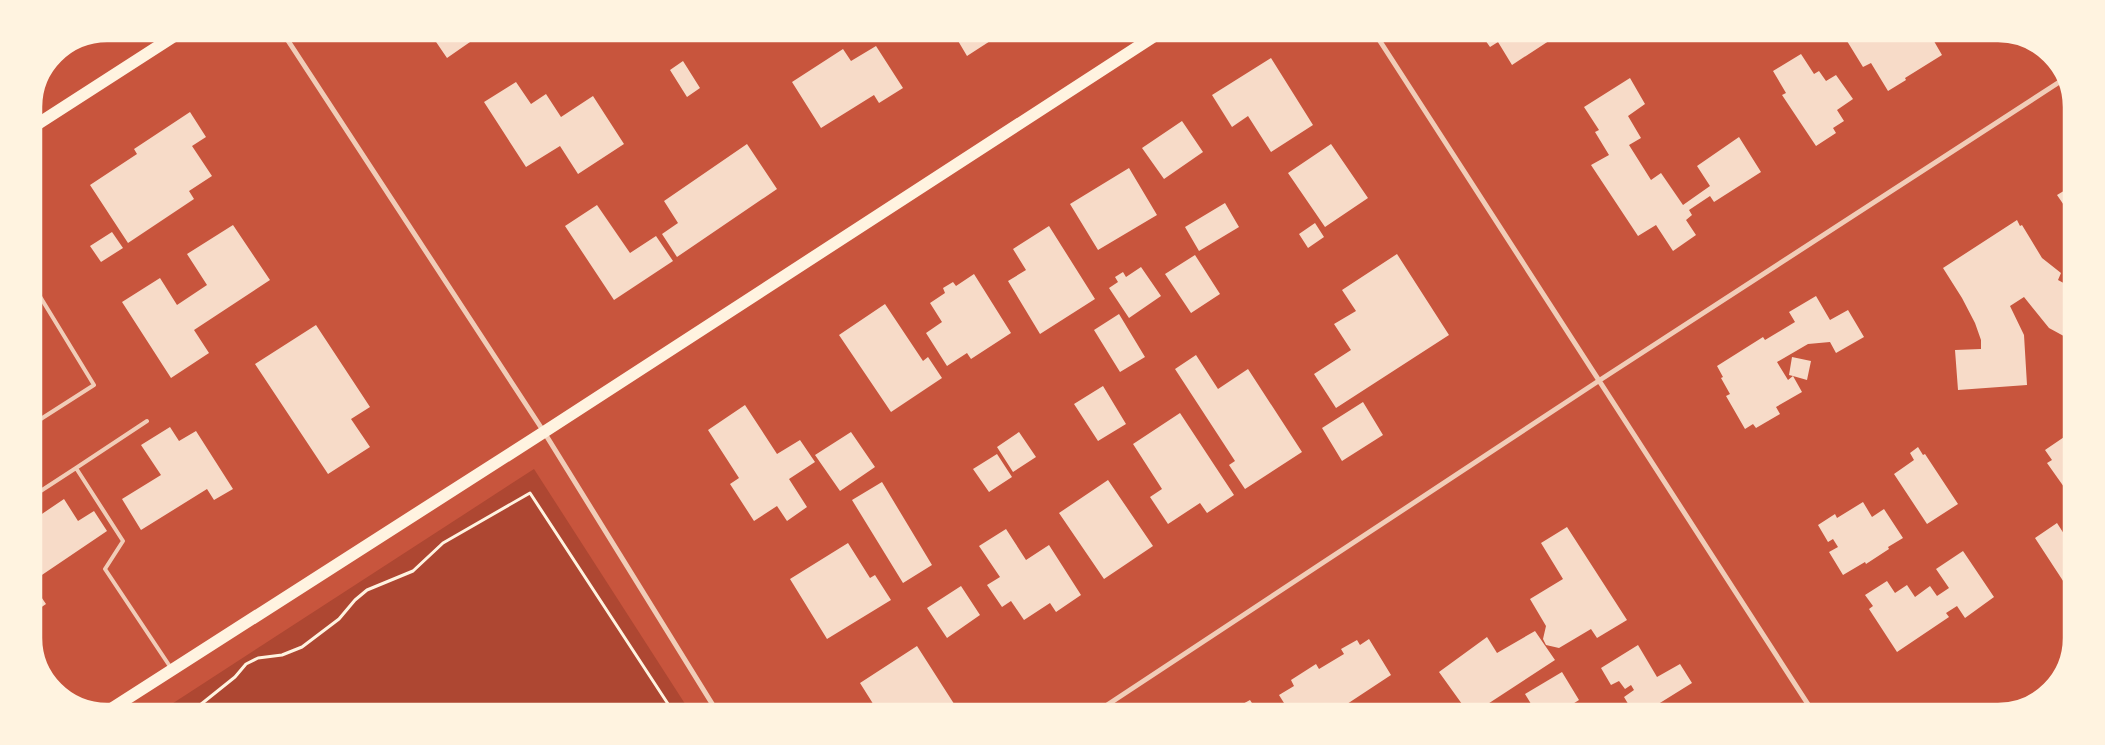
<svg xmlns="http://www.w3.org/2000/svg" width="2105" height="745" viewBox="0 0 2105 745" font-family="Raleway,sans-serif">
<style>
.green{fill:#ae4732}
.building{fill:#f7dbc8}
.lines{fill:none;stroke-linecap:round;stroke-linejoin:round}
.path{stroke:#fff3e0;stroke-width:3}
.service{stroke:#f1ccb7;stroke-width:4}
.minor{stroke:#f1ccb7;stroke-width:5}
.primary{stroke:#fff3e0;stroke-width:12}
.rim{fill:none;stroke:#fff3e0;stroke-width:2.5}
</style>
<rect width="100%" height="100%" fill="#c8553d"/>
<!-- green -->
<path class="green" d="M534,469L689,710L164,709Z"/>
<!-- building -->
<path class="building" d="M433,33H483L447,58L432,36L434,35Z
M954,34H1001L967,56Z
M1486,35H1558L1512,65L1498,42L1490,47L1483,37Z
M1855,36H1931L1942,55L1905,78L1906,80L1888,91L1871,63L1863,67L1847,41Z
M876,46L903,88L879,103L874,95L821,128L792,82L843,49L851,61Z
M1801,54L1814,74L1819,71L1826,81L1836,75L1853,99L1837,110L1844,121L1833,128L1836,133L1816,146L1782,95L1786,93L1773,71Z
M1271,58L1313,125L1271,152L1248,116L1232,127L1212,95Z
M683,61L700,88L687,97L670,70Z
M1630,78L1645,104L1628,116L1641,138L1629,145L1651,180L1661,173L1683,205L1710,186L1697,166L1739,137L1761,172L1714,202L1710,196L1689,210L1692,215L1686,220L1696,235L1673,251L1656,225L1638,236L1591,165L1609,155L1595,132L1599,130L1584,107Z
M516,82L531,104L546,94L561,117L593,96L624,144L578,174L560,146L526,167L484,102Z
M190,112L206,137L192,146L212,176L189,191L194,199L128,243L90,185L137,154L134,149Z
M1182,121L1203,152L1164,179L1142,148Z
M747,144L777,189L677,257L662,234L678,223L664,201Z
M1331,144L1368,198L1325,227L1288,173Z
M1129,168L1157,215L1098,250L1070,204Z
M2072,186V217L2057,195Z
M1225,203L1239,227L1199,251L1185,227Z
M597,205L630,253L656,236L673,261L614,300L565,226Z
M2017,220L2020,226L2022,225L2042,258L2061,273L2058,280L2071,287V340L2049,328L2024,297L2010,306L2024,335L2027,385L1958,390L1955,350L1981,349V340L1975,323L1962,298L1943,268Z
M1315,223L1324,237L1308,248L1299,234Z
M233,225L270,280L194,330L209,353L171,378L122,302L160,278L177,305L207,285L187,254Z
M1049,226L1095,299L1040,334L1008,281L1026,270L1013,249Z
M112,232L123,248L101,262L90,246Z
M1397,254L1449,335L1336,408L1314,374L1351,350L1334,324L1356,311L1342,290Z
M1195,255L1220,294L1191,313L1165,274Z
M1141,267L1161,296L1129,318L1109,288L1118,282L1115,277L1123,272L1126,277Z
M974,274L1011,333L971,359L967,353L947,366L926,333L942,322L930,303L945,293L943,288L953,282L956,286Z
M1816,296L1830,320L1848,310L1864,337L1836,353L1830,342L1808,344L1777,362L1788,380L1793,376L1789,375L1792,357L1811,361L1807,380L1793,376L1802,392L1776,407L1780,414L1756,428L1753,424L1745,429L1726,396L1730,394L1721,378L1723,377L1717,366L1763,337L1765,340L1795,322L1789,312Z
M885,304L923,361L928,357L942,378L891,412L839,335Z
M1119,314L1145,357L1120,372L1094,330Z
M316,325L370,407L351,419L370,447L328,474L255,364Z
M1196,355L1218,389L1248,369L1302,452L1245,489L1229,465L1235,461L1175,369Z
M1103,386L1126,424L1098,441L1074,404Z
M1363,402L1383,435L1342,461L1322,428Z
M745,405L777,454L800,440L815,462L789,479L807,507L787,521L777,506L754,521L730,484L739,478L708,430Z
M1180,413L1234,495L1207,513L1200,503L1168,524L1150,497L1162,489L1133,444Z
M170,427L179,441L196,431L233,489L214,500L207,489L141,530L122,499L161,475L141,445Z
M851,432L875,467L840,491L815,455Z
M1019,432L1036,457L1013,472L997,447Z
M2070,433V490L2067,486L2064,487L2047,463L2052,460L2045,450Z
M1918,447L1923,455L1925,454L1958,504L1927,524L1894,474L1914,460L1910,453Z
M997,454L1012,477L989,492L973,469Z
M1108,480L1153,546L1104,579L1059,513Z
M882,482L932,565L903,583L852,500Z
M64,499L78,521L94,511L107,531L33,581V520Z
M1863,502L1872,517L1884,509L1903,538L1888,547L1889,549L1866,564L1865,562L1843,575L1829,552L1838,547L1833,539L1828,542L1818,525L1835,514L1837,518Z
M2057,523L2066,537L2069,535V590L2035,538Z
M1567,527L1627,620L1597,638L1591,629L1559,648L1546,645L1543,639L1546,626L1530,599L1563,579L1541,543Z
M1006,529L1026,560L1049,545L1081,595L1056,612L1050,603L1024,620L1011,601L1002,607L987,585L1000,577L979,546Z
M848,543L870,578L875,575L891,600L827,639L790,579Z
M1963,551L1994,597L1965,618L1957,606L1946,613L1949,617L1897,652L1869,609L1873,606L1865,595L1887,581L1895,593L1907,585L1915,597L1930,586L1937,596L1949,588L1936,569Z
M33,585L46,604L33,613Z
M961,586L980,615L947,638L927,608Z
M1535,631L1555,660L1477,711H1467L1439,672L1487,637L1497,653Z
M1369,639L1391,675L1347,704L1351,711H1289L1279,695L1294,686L1291,680L1316,664L1319,669L1344,654L1341,649L1357,640L1360,645Z
M1638,645L1657,677L1680,664L1692,683L1647,711L1645,708L1638,712H1633L1624,697L1634,690L1631,685L1625,689L1619,681L1611,685L1601,668Z
M917,646L958,710H877L860,683Z
M1562,672L1579,700L1560,712H1536L1525,694Z
M1250,700L1257,711H1242L1239,706Z"/>
<g class="lines">
<!-- path -->
<path class="path" d="M195,709L235,677L246,664L258,658L282,655L302,647L339,619L355,600L367,590L413,571L443,543L530,493L672,710"/>
<!-- service -->
<path class="service" d="M33,285L94,385L33,424
M76,468L147,421
M33,496L76,468L123,541L105,569L171,668"/>
<!-- minor -->
<path class="minor" d="M283,33L544,432L716,710
M1376,35L1813,712
M1098,711L1600,380L2064,79"/>
<!-- primary -->
<path class="primary" d="M33,127L179,33
M111,709L544,432L1156,35"/>
</g>
<!-- crop -->
<path d="M0 0H2105V745H0ZM107 41H1998A66 66 0 0 1 2064 107V638A66 66 0 0 1 1998 704H107A66 66 0 0 1 41 638V107A66 66 0 0 1 107 41Z" fill="#fff3e0" fill-rule="evenodd"/>
<path class="rim" d="M107 41H1998A66 66 0 0 1 2064 107V638A66 66 0 0 1 1998 704H107A66 66 0 0 1 41 638V107A66 66 0 0 1 107 41Z"/>
</svg>
